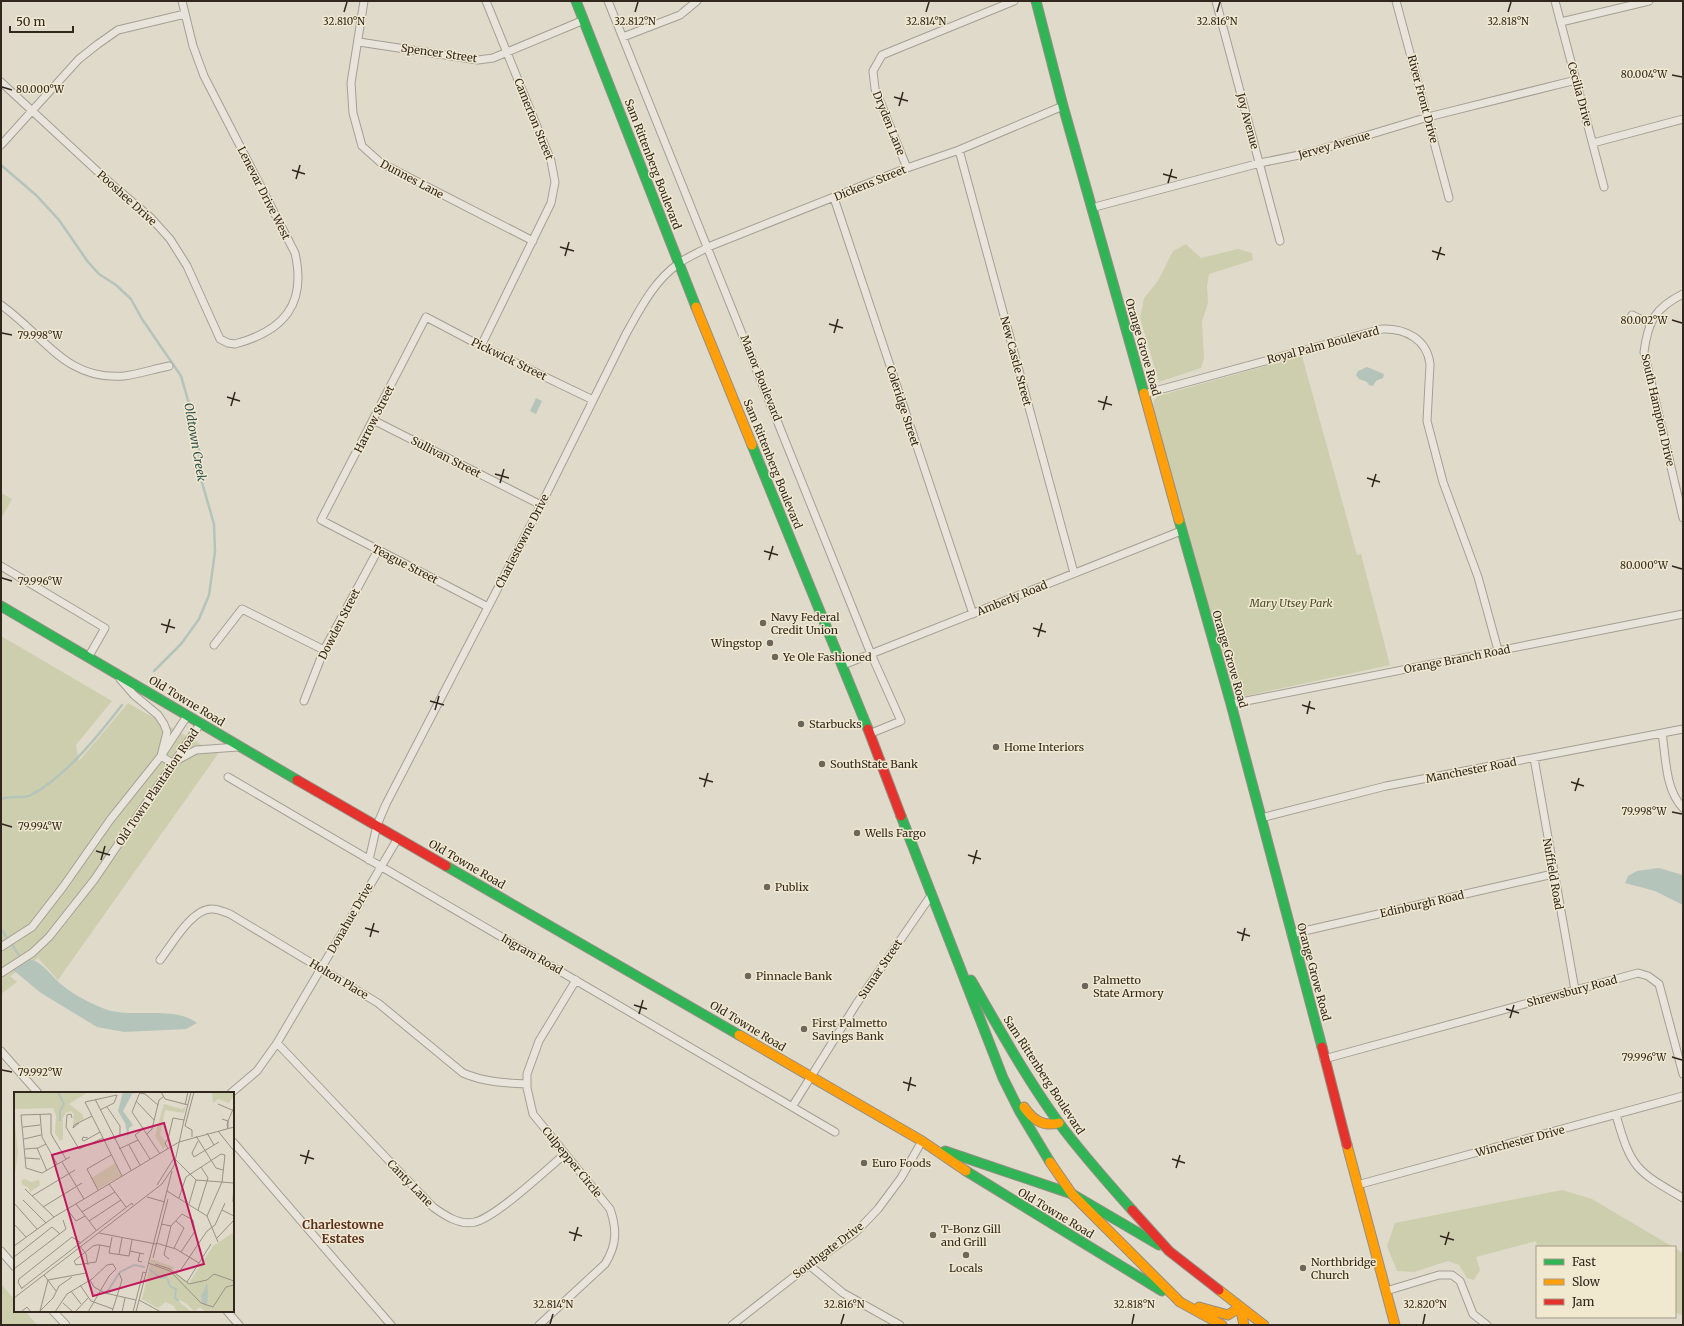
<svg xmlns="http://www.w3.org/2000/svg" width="1684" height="1326" viewBox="0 0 1684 1326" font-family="Merriweather,serif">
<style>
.green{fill:#cdceae}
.water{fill:#b5c4bb}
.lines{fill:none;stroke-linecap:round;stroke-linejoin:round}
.stream{stroke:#b5c4bb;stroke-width:2.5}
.street-casing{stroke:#a49f94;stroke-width:9}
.fast-casing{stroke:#948e84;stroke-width:11}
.slow-casing{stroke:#948e84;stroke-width:11}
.jam-casing{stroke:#948e84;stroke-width:11}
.street{stroke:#e8e4db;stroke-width:7}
.fast{stroke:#30b455;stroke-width:9}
.slow{stroke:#ff9f0a;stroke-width:9}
.jam{stroke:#e5322d;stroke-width:9}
.ticks{fill:none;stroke:#31271d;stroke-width:1.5}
.poi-dot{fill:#6e665a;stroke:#f1e8d0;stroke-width:1.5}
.labels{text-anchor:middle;stroke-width:3;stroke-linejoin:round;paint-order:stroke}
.street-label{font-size:11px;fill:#31271d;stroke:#f1e8d0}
.park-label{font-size:11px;font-style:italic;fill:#414c26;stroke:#f1e8d0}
.poi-label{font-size:11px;fill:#31271d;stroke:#f1e8d0;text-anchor:start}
.water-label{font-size:12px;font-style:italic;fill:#2e504e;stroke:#f1e8d0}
.neighbourhood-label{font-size:12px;font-weight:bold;fill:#592e21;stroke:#f1e8d0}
.inset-river{fill:none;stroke:#b5c4bb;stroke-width:2}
.inset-road{fill:none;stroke:#999285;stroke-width:1}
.view{fill:#c2185b;fill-opacity:0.15;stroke:#c2185b;stroke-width:2}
.inset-edge{fill:none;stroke:#31271d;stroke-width:2}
.ticks-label{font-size:10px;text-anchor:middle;fill:#31271d;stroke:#f1e8d0;stroke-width:3;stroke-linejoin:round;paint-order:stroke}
</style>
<rect width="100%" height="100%" fill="#dfdaca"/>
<!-- green -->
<path class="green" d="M1186,244L1201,258L1238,249L1252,253L1253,260L1209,274L1207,286L1208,303L1202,321L1204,358L1201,368L1159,382L1140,318L1144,298L1158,281L1173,251Z
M1302,356L1357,555L1361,554L1390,665L1241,697L1234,695L1230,689L1153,406L1154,400L1158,396Z
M1,493L12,499L1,519Z
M1,636L112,701L76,745L79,761L128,703L218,754L58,980L38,958L10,976L17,982L1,994Z
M1562,1190L1592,1199L1673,1247H1537L1536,1241L1476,1257L1480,1270L1474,1280L1467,1278L1459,1265L1448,1261L1414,1272L1397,1271L1387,1246L1395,1223Z
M1675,1248L1683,1253V1316L1675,1312Z
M1,1284L15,1300V1311H25L37,1325H1Z"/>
<!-- water -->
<path class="water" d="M1367,367L1384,374L1383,378L1376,381L1373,386L1369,385L1367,382L1359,379L1356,375L1358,371Z
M536,398L542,401L536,414L530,411Z
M1659,868L1683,875V905L1655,891L1625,883L1628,876L1637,871Z
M29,959C42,961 52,977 62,985C74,995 90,1003 105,1009C132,1019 173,1005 197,1023L186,1029L124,1032L97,1027L41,993L12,969Z"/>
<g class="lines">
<!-- stream -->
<path class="stream" d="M1,165L36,195L59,220L88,262L99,274L116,285L131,299L142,319L181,376L192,414L199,450V472L214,524L215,552L209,595L199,619L181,644L154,671
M1,799C10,795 24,799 31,795C65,777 98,736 122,705
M1,929L21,958"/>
<!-- street casing -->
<g class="street-casing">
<path id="street" d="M364,1L351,83L353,113L362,146L381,163L533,241
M608,1L871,654L901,721L869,734
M1216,1L1280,241
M1396,1L1449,198
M1555,1L1604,187
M1561,22L1649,1
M623,37L680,15L697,1
M359,42L478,60L493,58L584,20
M1,82L109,182L151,218L170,239L187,266L220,339L228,343L235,344C283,331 307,305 295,253L204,76L193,46L182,1
M1593,143L1683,119
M1,145L79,59L98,44L118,30L185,14
M959,150L1074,573
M907,168L875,89L873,71L882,55L1014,1
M834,198L973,614
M1091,208L1260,163L1309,153L1428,117L1576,80
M1683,294C1655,308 1648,321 1644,352L1683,518
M1,305C44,335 65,381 124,376C139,374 154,369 169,366
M1632,315L1651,324
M481,346L551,203L555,182L551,161L486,1
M1144,394L1382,329C1405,328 1427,339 1430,364L1427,421L1443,482L1478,577L1498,650
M373,420L541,505
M1,566L105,628L89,656
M488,607L321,520L426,317L481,346L593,400
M214,645L242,609L324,650
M843,665L1181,531
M120,679L134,695L158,715L164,724L167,732L161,756L172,763L196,750L238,747
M304,701L324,650L378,550
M1231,704L1683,614
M1662,733C1666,757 1665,790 1683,808
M1534,758L1575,990
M228,777L835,1132
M1261,818L1386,786L1683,729
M369,860L377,825L386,804L541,505L626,334C640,309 654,281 678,264C687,257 698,253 708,247L907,168L959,150L1063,106
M1291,934L1553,874
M1,947L32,927L63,887L110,820L161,756L187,716
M160,960C171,946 192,908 212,909C218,909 225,912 230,914L378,1003L463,1073C484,1082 504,1083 527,1084
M1,973L32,953L49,937L94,880L200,724
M277,1043L433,1207C444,1215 460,1226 475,1222C496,1217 546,1170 565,1154
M1,1051L38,1093
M1324,1059L1638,973L1648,976L1659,984L1683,1074
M231,1093L257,1071L277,1043L398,838
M792,1107L857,1003L932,894
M1616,1115C1631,1168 1636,1171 1683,1198
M233,1142L391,1325
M1357,1185L1683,1096
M1,1251L15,1267
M809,1265L843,1293L900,1325
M1386,1291L1439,1275H1452L1460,1281L1473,1314L1487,1325
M53,1311L66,1325
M227,1311L239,1325
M539,1325L605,1264C617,1245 617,1229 610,1209L533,1114L527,1088V1074L539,1041L576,980
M732,1325L809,1265L856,1232L878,1209L901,1178L922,1141"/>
</g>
<!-- fast casing -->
<g class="fast-casing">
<path id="fast" d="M576,1L696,307
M1036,1L1063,106L1144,393
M752,445L868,729
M1179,520L1231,704L1322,1047
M1,606L297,780
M901,816L1003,1078L1020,1112L1050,1162
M446,866L739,1035
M971,980C999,1028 1026,1078 1059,1123C1082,1154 1107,1182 1132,1210
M945,1151L1072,1194L1159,1245
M966,1171L1162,1291"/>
</g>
<!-- slow casing -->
<g class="slow-casing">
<path id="slow" d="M696,307L752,445
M1144,393L1179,520
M739,1035L922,1141L966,1171
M1024,1107C1033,1120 1043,1127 1059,1123
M1347,1145L1395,1325
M1050,1162L1072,1194L1180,1302L1222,1325
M1219,1290L1264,1325
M1199,1307L1228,1315L1240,1307L1244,1325"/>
</g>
<!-- jam casing -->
<g class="jam-casing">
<path id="jam" d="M868,729L901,816
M297,780L446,866
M1322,1047L1347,1145
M1132,1210L1169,1251L1219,1290"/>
</g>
<!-- street -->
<use href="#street" class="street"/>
<!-- fast -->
<use href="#fast" class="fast"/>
<!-- slow -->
<use href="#slow" class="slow"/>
<!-- jam -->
<use href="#jam" class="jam"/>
</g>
<!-- ticks -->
<path class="ticks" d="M344,12L347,2M635,12L638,2M926,12L929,2M1217,12L1220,2M1508,12L1511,2M1672,75L1682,77M2,87L12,90M894,97L908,101M899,106L903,92M292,170L305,174M1163,174L1177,178M296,179L300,165M1168,183L1172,169M560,247L574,251M1432,251L1445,255M565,256L569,242M1437,260L1441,247M1672,320L1682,323M829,324L843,328M2,333L12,335M834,333L838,319M227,397L240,401M1098,401L1112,405M231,406L235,392M1103,410L1107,396M495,474L509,478M1367,478L1380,482M500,483L504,469M1372,487L1376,474M764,551L778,555M769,560L773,546M1672,566L1682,569M2,578L12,581M161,624L175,628M1033,628L1046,632M166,633L170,619M1038,637L1042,623M430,701L444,705M1302,705L1315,709M435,710L439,696M1307,714L1310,701M699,778L713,782M1571,782L1584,786M704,787L708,773M1575,791L1579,778M1672,812L1682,814M2,824L12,827M96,851L110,855M968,855L981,859M101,860L105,846M973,864L977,850M365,928L379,932M1237,932L1250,936M370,937L374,923M1242,941L1245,928M634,1005L647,1009M1506,1009L1519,1013M639,1014L643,1000M1510,1018L1514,1005M1672,1057L1682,1060M2,1070L12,1072M903,1082L916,1086M908,1091L911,1077M300,1155L314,1159M1172,1159L1185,1163M305,1164L309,1150M1176,1168L1180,1155M569,1232L582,1236M1440,1236L1454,1240M574,1241L578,1227M1445,1245L1449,1232M550,1324L553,1314M841,1324L844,1314M1132,1324L1134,1314M1423,1324L1425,1314"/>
<!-- markers -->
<g class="poi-dot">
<circle cx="763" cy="623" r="4"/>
<circle cx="770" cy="643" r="4"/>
<circle cx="775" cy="657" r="4"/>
<circle cx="801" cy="724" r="4"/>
<circle cx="996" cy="747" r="4"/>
<circle cx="822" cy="764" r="4"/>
<circle cx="857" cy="833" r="4"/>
<circle cx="767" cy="887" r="4"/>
<circle cx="748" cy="976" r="4"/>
<circle cx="1085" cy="986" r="4"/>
<circle cx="804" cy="1029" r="4"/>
<circle cx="864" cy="1163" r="4"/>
<circle cx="933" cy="1235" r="4"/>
<circle cx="966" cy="1255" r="4"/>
<circle cx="1303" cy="1268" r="4"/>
</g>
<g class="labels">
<!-- street labels -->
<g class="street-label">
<text transform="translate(439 53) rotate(8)" y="4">Spencer Street</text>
<text transform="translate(1580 94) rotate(75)" y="4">Cecilia Drive</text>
<text transform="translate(1423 99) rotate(75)" y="4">River Front Drive</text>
<text transform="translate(534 119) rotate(68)" y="4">Camerton Street</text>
<text transform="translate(1248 121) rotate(75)" y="4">Joy Avenue</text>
<text transform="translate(889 123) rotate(68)" y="4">Dryden Lane</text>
<text transform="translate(1334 145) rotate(-16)" y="4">Jervey Avenue</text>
<text transform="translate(653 164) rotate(69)" y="4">Sam Rittenberg Boulevard</text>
<text transform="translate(412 179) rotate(28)" y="4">Dunnes Lane</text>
<text transform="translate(870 183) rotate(-22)" y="4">Dickens Street</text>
<text transform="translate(264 193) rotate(63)" y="4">Lenevar Drive West</text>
<text transform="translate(127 198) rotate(42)" y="4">Pooshee Drive</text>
<text transform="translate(1323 345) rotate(-15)" y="4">Royal Palm Boulevard</text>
<text transform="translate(1143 347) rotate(74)" y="4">Orange Grove Road</text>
<text transform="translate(509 359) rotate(26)" y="4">Pickwick Street</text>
<text transform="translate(1016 361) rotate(75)" y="4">New Castle Street</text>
<text transform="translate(761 378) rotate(68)" y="4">Manor Boulevard</text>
<text transform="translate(903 406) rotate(72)" y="4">Coleridge Street</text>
<text transform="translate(1658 410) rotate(77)" y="4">South Hampton Drive</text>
<text transform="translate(374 419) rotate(-63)" y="4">Harrow Street</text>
<text transform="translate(446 457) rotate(27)" y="4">Sullivan Street</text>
<text transform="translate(773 464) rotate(68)" y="4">Sam Rittenberg Boulevard</text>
<text transform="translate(522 541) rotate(-63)" y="4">Charlestowne Drive</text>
<text transform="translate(405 564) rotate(27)" y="4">Teague Street</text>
<text transform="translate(1012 598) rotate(-22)" y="4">Amberly Road</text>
<text transform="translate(339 624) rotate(-63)" y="4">Dowden Street</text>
<text transform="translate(1230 659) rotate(74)" y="4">Orange Grove Road</text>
<text transform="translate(1457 659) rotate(-11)" y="4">Orange Branch Road</text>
<text transform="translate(187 701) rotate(31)" y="4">Old Towne Road</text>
<text transform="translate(1471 770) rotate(-11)" y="4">Manchester Road</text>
<text transform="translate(157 787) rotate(-56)" y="4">Old Town Plantation Road</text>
<text transform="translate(467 864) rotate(30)" y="4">Old Towne Road</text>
<text transform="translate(1553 874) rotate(80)" y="4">Nuffield Road</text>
<text transform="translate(1422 904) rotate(-13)" y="4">Edinburgh Road</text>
<text transform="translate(350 918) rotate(-60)" y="4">Donahue Drive</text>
<text transform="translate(532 954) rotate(30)" y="4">Ingram Road</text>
<text transform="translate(880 969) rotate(-56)" y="4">Sumar Street</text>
<text transform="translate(1314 972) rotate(75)" y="4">Orange Grove Road</text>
<text transform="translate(339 979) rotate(31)" y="4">Holton Place</text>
<text transform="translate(1572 991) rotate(-15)" y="4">Shrewsbury Road</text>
<text transform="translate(748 1026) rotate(31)" y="4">Old Towne Road</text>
<text transform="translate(1044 1075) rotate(57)" y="4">Sam Rittenberg Boulevard</text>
<text transform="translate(1520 1141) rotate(-15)" y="4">Winchester Drive</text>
<text transform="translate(572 1162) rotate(51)" y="4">Culpepper Circle</text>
<text transform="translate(410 1183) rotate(46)" y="4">Canty Lane</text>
<text transform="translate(1056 1213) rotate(31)" y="4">Old Towne Road</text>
<text transform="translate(828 1250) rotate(-37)" y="4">Southgate Drive</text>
</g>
<!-- park labels -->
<g class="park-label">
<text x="1291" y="607">Mary Utsey Park</text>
</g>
<!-- poi labels -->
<g class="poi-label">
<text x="771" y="621">Navy Federal<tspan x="771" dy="13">Credit Union</tspan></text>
<text x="762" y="647" text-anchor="end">Wingstop</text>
<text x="783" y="661">Ye Ole Fashioned</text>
<text x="809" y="728">Starbucks</text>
<text x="1004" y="751">Home Interiors</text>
<text x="830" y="768">SouthState Bank</text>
<text x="865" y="837">Wells Fargo</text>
<text x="775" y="891">Publix</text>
<text x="756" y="980">Pinnacle Bank</text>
<text x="1093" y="984">Palmetto<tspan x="1093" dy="13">State Armory</tspan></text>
<text x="812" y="1027">First Palmetto<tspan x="812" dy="13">Savings Bank</tspan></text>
<text x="872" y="1167">Euro Foods</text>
<text x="941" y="1233">T-Bonz Gill<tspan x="941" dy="13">and Grill</tspan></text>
<text x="1311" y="1266">Northbridge<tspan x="1311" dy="13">Church</tspan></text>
<text x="966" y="1272" text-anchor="middle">Locals</text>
</g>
<!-- water labels -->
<g class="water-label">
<text transform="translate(195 442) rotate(80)" y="4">Oldtown Creek</text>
</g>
<!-- neighbourhood labels -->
<g class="neighbourhood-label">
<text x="343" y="1229">Charlestowne<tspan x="343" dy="14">Estates</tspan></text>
</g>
</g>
<!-- overview -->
<g transform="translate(14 1092)">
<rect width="220" height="220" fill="#dfdaca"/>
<path d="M0,0H74L55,12L68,22L70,27L59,33L60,22L57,19L52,21L49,26V47L46,49L41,41L42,24L39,16L0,17ZM198,0H220V3L215,11L204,7L199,11ZM150,12L168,17L172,14L170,21L151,18L146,43L151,49L150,58L141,44ZM0,24L4,60L0,88ZM101,71L107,84L84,97L77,86ZM11,87L17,90L25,88L26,93L16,100L15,96L8,92V88ZM220,140V220H192L186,215L180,219L173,212L162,206V197L160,205L177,220H163L160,214L152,210L144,216L128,207L135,178L140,179L135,176L137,167L160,175L158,178L175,191L199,154Z" fill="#cdceae"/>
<path d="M109,0L123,2H118L109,19L119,33L115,36L114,46L111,31L104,19ZM193,191L194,201L193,213L188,211L187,205Z" fill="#b5c4bb"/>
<path class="inset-river" d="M44,0L50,12L46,19V29M135,177L147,186L153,185M153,186L156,194L162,197L161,206L165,209M93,200L106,180L120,173L131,175"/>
<path class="inset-road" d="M126,0L118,20L146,62M147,0L151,7L174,13M126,1L131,2L144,13M81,7L117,78M122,9L140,28M204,12L218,18M171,13L174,0M93,15L106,34V43L100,47M86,18L100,11L103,3L71,10L108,84M26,22L28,45L43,72M58,26L57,22L53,23L52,35L65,57L89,46M208,27L214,29L220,15M170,28L177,0M214,29V37L213,33ZM65,31L59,36L60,33L78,24M9,35L26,33M130,36L121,43L136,67M204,39L220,59M193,41L200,53M133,42L138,37L145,8L149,5M182,44L202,76L209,78M178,45V38L171,34L180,0M74,46L69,45L68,48L70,49L86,40M10,47L27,43M184,49L178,61L180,65L205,50M115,53L126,73M23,56L33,79M11,57L24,56L32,52M105,57L124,48M154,57L151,51L154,47L159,26L170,28M11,66L26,67M52,67L37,42V22L7,23L12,76L28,81L56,65M161,67L182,88L220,91M48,70L70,107M95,92L112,115M143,93L160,66M11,97L40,125M84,98L73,77L97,63M153,99L193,124L204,150M18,104L61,78M133,105L151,110M165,106L172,85L207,62L211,63L208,90L193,124M9,108L32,131M219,110L220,89M0,111L23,137M62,112L82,138M175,112L182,88M29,115L68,91M53,117L62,129L71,124M184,118L194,86L187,75M208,118L220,124M68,120L101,100M75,129L107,108M0,132L12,145M147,132L157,134L168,122L179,128L181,139L167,160M85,141L142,152M98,145L95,161L115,164L118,148M203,146L220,128M142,151L162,157L185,171M86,153L82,170L62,173L60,169L79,154L83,153H86L96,155M0,154L40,125L165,50L220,35M66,154L72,162L74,173M160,156L170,136L162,129M116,159L130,162M126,161L124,169L128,170M105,162L108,146M0,165L38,135L46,142M139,166L154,107M155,167L150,163L157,134M134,171L156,179L187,211L199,215L212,195L220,193M141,172L156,177L175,192L193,188L200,182L220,189M0,177L52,137L49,128M166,179L193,139L201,133L211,111M30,183L42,199M58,185L45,194L39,206L26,219L34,188L72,181M76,188L80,195L91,201L122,208M173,190L197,152M66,193L77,209L99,217M8,196L118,111L119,113M8,197L4,190L5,187L58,145L67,151M57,199L67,212M0,206L148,92L160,74L170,28M125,208L147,220M49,211L59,220M7,220L13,215L17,220M41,220L53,202L78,187L93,173L99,172L102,177L95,184L74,220M61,220L74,206M98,220L108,188L105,181M108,220L111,206M119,220L129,180L132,181M122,220L158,79"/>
<path class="view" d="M150,31L190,172L79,204L38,63Z"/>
<rect width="220" height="220" class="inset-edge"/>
</g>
<g class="ticks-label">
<text x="344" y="25">32.810°N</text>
<text x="635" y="25">32.812°N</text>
<text x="926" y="25">32.814°N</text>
<text x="1217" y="25">32.816°N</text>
<text x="1508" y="25">32.818°N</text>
<text x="1644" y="78">80.004°W</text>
<text x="40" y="93">80.000°W</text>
<text x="1644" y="324">80.002°W</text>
<text x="40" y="339">79.998°W</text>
<text x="1644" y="569">80.000°W</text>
<text x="40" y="585">79.996°W</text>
<text x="1644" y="815">79.998°W</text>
<text x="40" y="830">79.994°W</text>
<text x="1644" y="1061">79.996°W</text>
<text x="40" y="1076">79.992°W</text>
<text x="553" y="1308">32.814°N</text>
<text x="844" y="1308">32.816°N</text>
<text x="1134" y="1308">32.818°N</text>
<text x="1425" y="1308">32.820°N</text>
</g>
<!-- border -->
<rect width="1684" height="1326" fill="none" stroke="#31271d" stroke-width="4"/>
<!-- legend -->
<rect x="1536" y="1246" width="140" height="72" fill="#f1e8d0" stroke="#a49b88"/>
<rect x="1544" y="1259" width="20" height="6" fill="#30b455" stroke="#a49b88"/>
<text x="1572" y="1266" font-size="12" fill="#31271d">Fast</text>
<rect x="1544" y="1279" width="20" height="6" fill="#ff9f0a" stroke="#a49b88"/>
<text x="1572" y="1286" font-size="12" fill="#31271d">Slow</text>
<rect x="1544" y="1299" width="20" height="6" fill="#e5322d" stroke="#a49b88"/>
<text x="1572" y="1306" font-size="12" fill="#31271d">Jam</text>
<!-- scale -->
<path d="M10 26v6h63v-6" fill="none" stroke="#31271d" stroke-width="2"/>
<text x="16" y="26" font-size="12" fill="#31271d" stroke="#f1e8d0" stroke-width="3" paint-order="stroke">50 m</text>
</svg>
